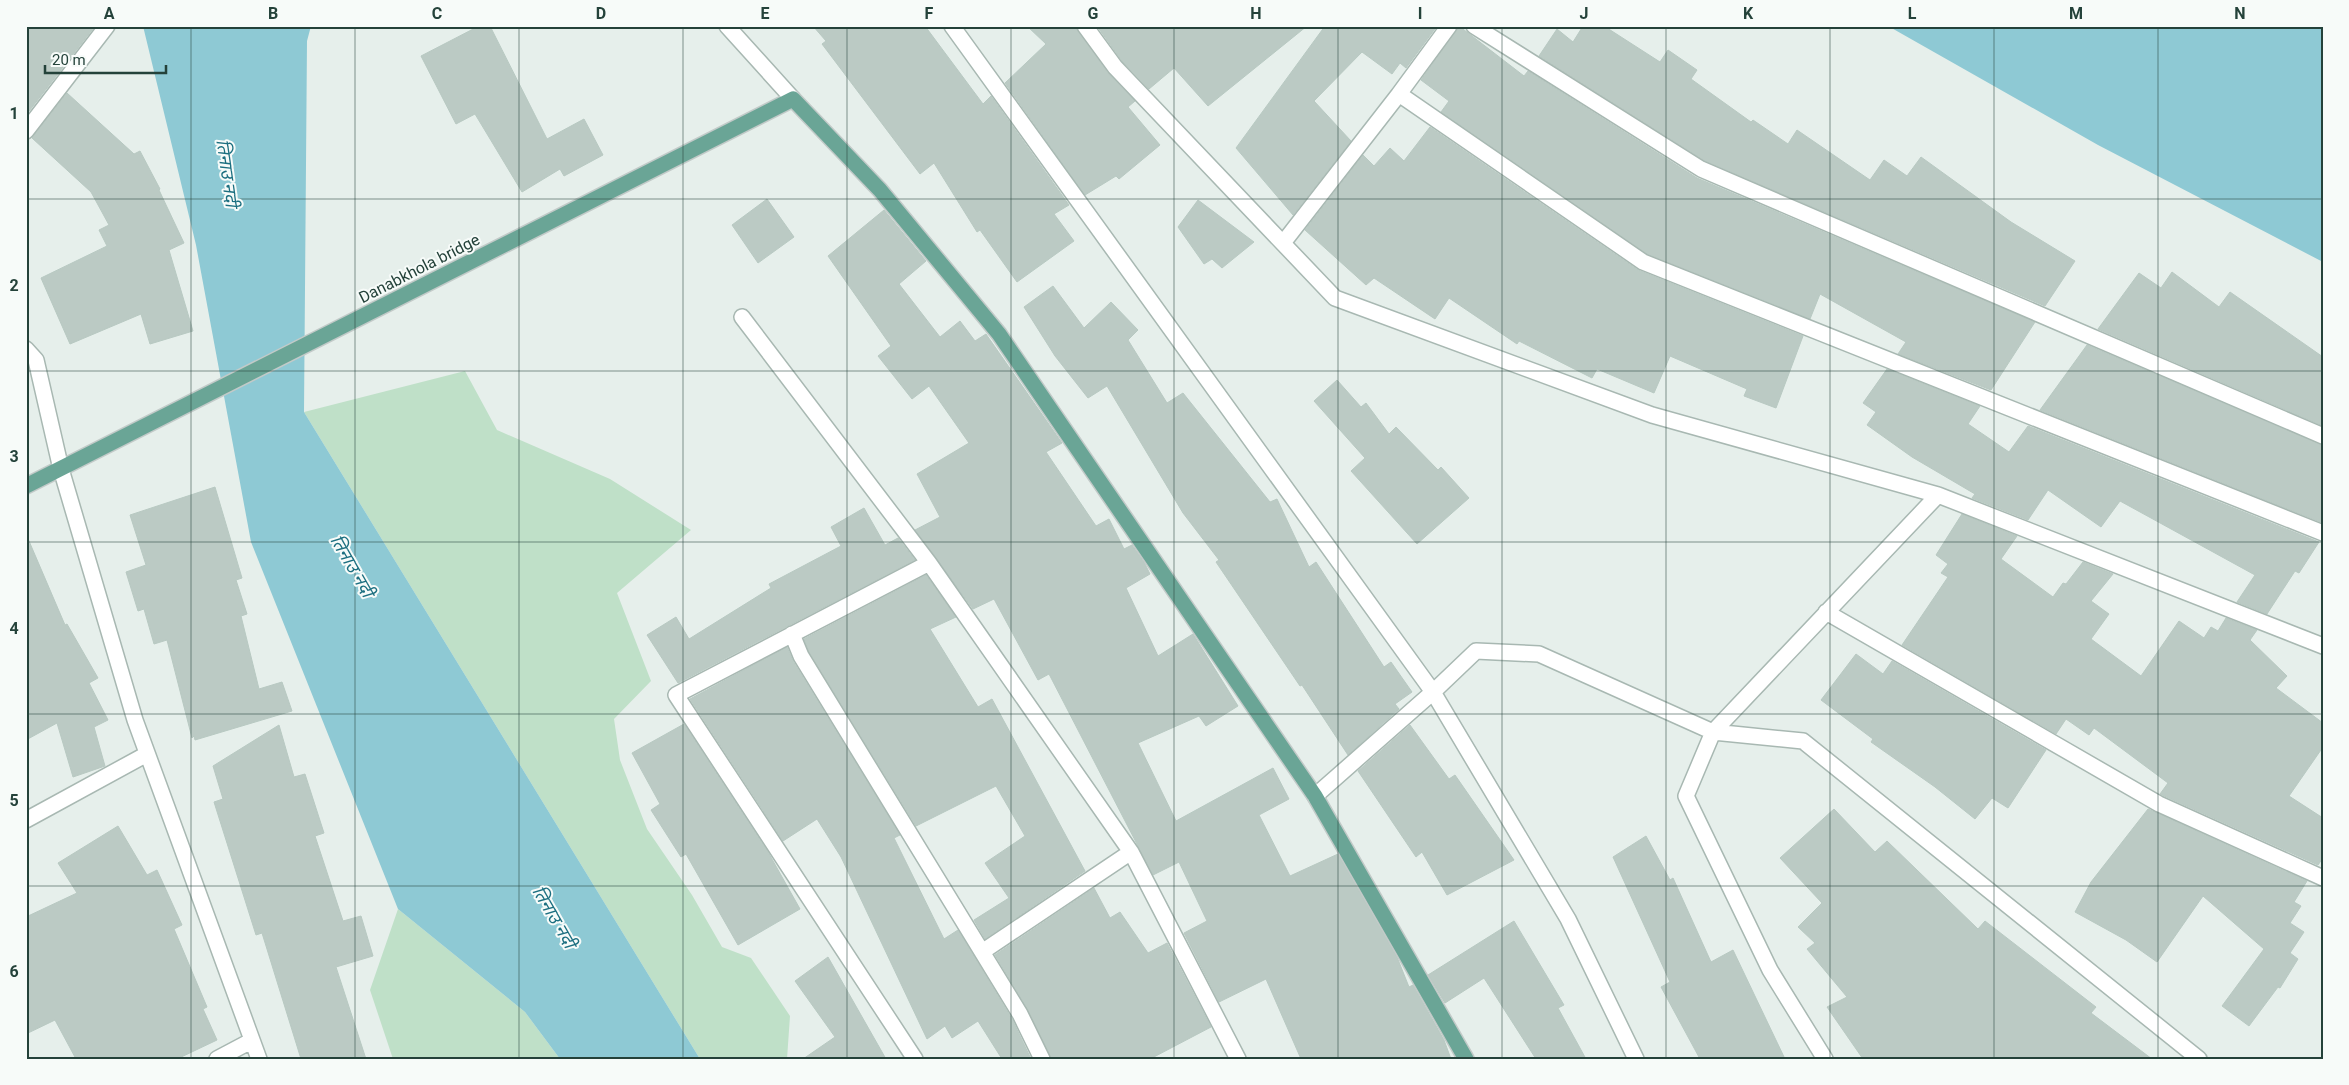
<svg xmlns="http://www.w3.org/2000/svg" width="2349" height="1085" viewBox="0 0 2349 1085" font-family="Roboto,'Noto Sans Devanagari',sans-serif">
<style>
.green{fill:#bfe0c8}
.water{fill:#8ec9d4}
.building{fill:#bbcac4;stroke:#b8c9c2}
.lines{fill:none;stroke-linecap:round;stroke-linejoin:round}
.minor-casing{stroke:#a8b8b2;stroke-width:18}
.major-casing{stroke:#c2cac8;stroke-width:18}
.minor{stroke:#fff;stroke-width:15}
.major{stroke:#6aa596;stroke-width:15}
.grid{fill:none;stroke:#24423a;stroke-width:1;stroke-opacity:0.55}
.labels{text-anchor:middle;stroke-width:4;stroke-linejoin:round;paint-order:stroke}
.street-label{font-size:16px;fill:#24423a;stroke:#f7fbf9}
.water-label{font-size:18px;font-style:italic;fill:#1c6f80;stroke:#f7fbf9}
.neatline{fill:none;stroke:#24423a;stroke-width:2}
.grid-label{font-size:16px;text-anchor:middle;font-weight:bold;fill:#24423a}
</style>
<rect width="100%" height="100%" fill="#e6efeb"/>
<!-- green -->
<path class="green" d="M465,371L497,430L610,479L691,530L617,593L651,681L614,719L620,760L647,829L692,895L722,947L751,958L790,1016L787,1059H700L304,412Z
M398,909L525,1012L560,1059H393L370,990Z"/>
<!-- water -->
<path class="water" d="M143,26H311L307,41L304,412L700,1059H560L525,1012L398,909L251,542L196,245Z
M1888,26H2323V262L2098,145Z"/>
<!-- building -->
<path class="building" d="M26,26H95L26,115Z
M479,26H490L547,139L584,119L603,155L564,176L560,169L522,192L475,114L456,124L421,56Z
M813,26H925L983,104L991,96L1069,205L1054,214L1074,241L1017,282L980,230L977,232L934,163L920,174L822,44L826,41Z
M1027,26H1076L1108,73L1135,101L1128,107L1160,145L1119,179L1116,176L1085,195L1005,83L1046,44Z
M1097,26H1307L1208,106L1174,68L1149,89L1122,61Z
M1325,26H1437L1406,68L1400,63L1392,74L1362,52L1314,101L1351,141L1293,215L1236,148Z
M1459,26L1524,76L1528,71L1697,178L2035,322L1991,390L1898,354L1906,342L1820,294L1810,319L1647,254L1441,112L1449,101L1421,80Z
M1583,26H1604L1660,62L1668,50L1697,70L1691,79L1751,122L1753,120L1788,144L1797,130L1870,180L1884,160L1907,176L1921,157L2011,222L2075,261L2045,306L1705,161L1539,56L1557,29L1573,42Z
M67,93L134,154L140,151L160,189L159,190L184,243L169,250L193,331L150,344L141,314L70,344L41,278L107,246L99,230L109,225L91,192L32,138Z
M1430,127L1638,270L1803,336L1776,408L1744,396L1747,389L1670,356L1654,393L1597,369L1592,378L1519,341L1517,344L1449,298L1435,319L1374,278L1366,285L1305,230L1363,155L1374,166L1390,148L1404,161Z
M767,199L794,237L758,263L732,225Z
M1198,200L1254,242L1222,268L1212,259L1204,264L1178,227Z
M884,210L926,261L899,284L940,337L960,321L975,341L986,334L1062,443L1046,452L1096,526L1109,519L1124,549L1132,545L1144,562L1150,574L1126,588L1158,656L1193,634L1238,706L1206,726L1199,716L1138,743L1176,821L1273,768L1289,799L1259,815L1290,876L1338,854L1397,957L1409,987L1413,985L1444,1040L1451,1059H1301L1266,979L1219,1002L1184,933L1207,921L1179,862L1153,875L1049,674L1038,680L994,599L973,609L915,530L940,517L917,474L969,443L929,386L912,399L878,356L891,346L828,256Z
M2172,272L2219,307L2230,292L2323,357V426L2098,329L2139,273L2161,288Z
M1053,286L1084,328L1111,302L1138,330L1128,340L1167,403L1183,393L1270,502L1277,499L1309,567L1316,562L1384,667L1391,662L1412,692L1395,704L1399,709L1348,755L1302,685L1300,686L1216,562L1219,560L1183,513L1107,386L1088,398L1055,356L1024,307Z
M2087,345L2323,445V523L2040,410Z
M1887,369L1980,406L1968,424L2009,452L2028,426L2319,542L2299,573L2295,571L2267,614L2237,602L2255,575L2120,501L2101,527L2048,490L2028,520L1972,498L1975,494L1912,457L1867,425L1876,412L1863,403Z
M1337,380L1361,407L1366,403L1389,434L1396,427L1438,470L1441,467L1469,498L1417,544L1351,471L1365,458L1314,401Z
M215,487L242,578L236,580L247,614L241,616L259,689L282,682L292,711L195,740L194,736L192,738L167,640L154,644L144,609L138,611L126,572L146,565L130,515Z
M864,508L885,545L898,538L915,560L678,683L647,635L676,617L689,639L771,588L769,584L841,546L831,527Z
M1962,514L2017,536L2001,559L2053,597L2063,583L2066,584L2083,562L2113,574L2091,601L2109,614L2091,639L2141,676L2179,621L2204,638L2211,627L2218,631L2226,618L2257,630L2250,640L2287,676L2276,688L2323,723V747L2289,796L2323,818V858L2318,865L2160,794L2168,783L2094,728L2089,735L2066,719L2056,734L1902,645L1948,577L1941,573L1948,564L1936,555Z
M26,534L65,625L67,624L98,678L89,683L108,720L94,727L105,766L73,777L57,723L26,740Z
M926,575L956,617L930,629L978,707L992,699L1085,871L985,939L974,920L1009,898L985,863L1025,836L996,786L916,826L809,652L804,639Z
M787,647L793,661L900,835L894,838L944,939L958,930L1012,1019L1031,1059H1002L978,1021L952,1038L945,1026L927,1039L841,857L817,819L783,841L690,699Z
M1856,654L1883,674L1892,661L2046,750L2008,808L1992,798L1975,819L1935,787L1871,742L1873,739L1821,700Z
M684,724L768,852L800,909L738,945L686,854L681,857L651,810L660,804L632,753Z
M279,725L294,777L305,774L324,833L315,836L343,921L361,916L373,956L336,967L366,1059H301L262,933L256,935L214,802L223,799L213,766Z
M1410,725L1449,779L1455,775L1514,860L1447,895L1422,852L1416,857L1358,771Z
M1834,809L1875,852L1887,841L1978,929L1985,921L2096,1007L2091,1013L2152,1059H1863L1827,1007L1847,997L1807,949L1815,943L1798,927L1822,903L1780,858Z
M2148,809L2307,881L2294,902L2301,906L2290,923L2304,932L2290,953L2298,959L2280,988L2278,987L2249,1026L2222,1006L2264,949L2203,896L2157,962L2126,940L2075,912L2091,882Z
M118,826L147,875L157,870L182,925L174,929L207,1007L203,1009L217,1040L177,1059H76L55,1020L26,1034V917L77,893L58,863Z
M1646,836L1670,880L1673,878L1711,962L1733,950L1785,1059H1700L1661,987L1670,982L1613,857Z
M1094,888L1110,918L1120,912L1148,953L1167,943L1211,1027L1150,1059H1051L1028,1010L995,955Z
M1514,921L1564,1005L1558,1008L1586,1059H1536L1484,978L1445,1003L1428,975Z
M828,957L886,1059H803L835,1037L795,981Z"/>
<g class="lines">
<!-- minor casing -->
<g class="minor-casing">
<path id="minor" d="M727,26L793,99
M952,26L1433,692L1568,919L1636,1059
M1085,26L1115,67L1335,298L1652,415L1938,495L2323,646
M1474,26L1701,169L2323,436
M1399,94L1449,26
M26,131L107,26
M1283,243L1399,94L1643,262L2323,533
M742,317L929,563L1131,852L1238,1059
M26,349L36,360L61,469L135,720L259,1059
M1826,612L2159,804L2323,878
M792,634L801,656L1020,1014L1042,1059
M1713,732L1803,741L2199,1059
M1713,732L1938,495
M1315,796L1433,692L1476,651L1539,654L1713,732L1686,796L1770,970L1825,1059
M26,820L147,754
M982,952L1131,852
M217,1059L251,1041
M915,1059L676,695L929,563"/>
</g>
<!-- major casing -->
<g class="major-casing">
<path id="major" d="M26,486L793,99L880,190L999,334L1315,796L1466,1059"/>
</g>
<!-- minor -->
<use href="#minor" class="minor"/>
<!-- major -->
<use href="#major" class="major"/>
</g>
<!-- grid -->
<path class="grid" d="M191,26V1059M355,26V1059M519,26V1059M683,26V1059M847,26V1059M1011,26V1059M1174,26V1059M1338,26V1059M1502,26V1059M1666,26V1059M1830,26V1059M1994,26V1059M2158,26V1059M26,199H2323M26,371H2323M26,542H2323M26,714H2323M26,886H2323"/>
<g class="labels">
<!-- street labels -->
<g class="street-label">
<text transform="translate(419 268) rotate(-27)" y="6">Danabkhola bridge</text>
</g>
<!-- water labels -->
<g class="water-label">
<text transform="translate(227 173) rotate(82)" y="6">तिनाउ नदी</text>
<text transform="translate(352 566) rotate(60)" y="6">तिनाउ नदी</text>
<text transform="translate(554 917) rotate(60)" y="6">तिनाउ नदी</text>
</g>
</g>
<!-- border -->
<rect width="2349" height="1085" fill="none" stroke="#f7fbf9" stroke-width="55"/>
<!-- scale -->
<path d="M45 65v8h121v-8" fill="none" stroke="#24423a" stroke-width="2.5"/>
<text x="52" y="65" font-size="15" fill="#24423a" stroke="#f7fbf9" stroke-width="4" paint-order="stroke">20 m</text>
<rect x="28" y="28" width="2294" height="1030" class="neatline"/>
<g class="grid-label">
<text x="109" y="19">A</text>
<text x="273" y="19">B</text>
<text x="437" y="19">C</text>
<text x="601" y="19">D</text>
<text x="765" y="19">E</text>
<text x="929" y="19">F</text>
<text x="1093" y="19">G</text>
<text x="1256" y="19">H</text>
<text x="1420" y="19">I</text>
<text x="1584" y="19">J</text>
<text x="1748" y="19">K</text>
<text x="1912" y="19">L</text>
<text x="2076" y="19">M</text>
<text x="2240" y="19">N</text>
<text x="14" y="119">1</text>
<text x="14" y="291">2</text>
<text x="14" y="462">3</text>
<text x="14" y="634">4</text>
<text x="14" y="806">5</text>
<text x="14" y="977">6</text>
</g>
</svg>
